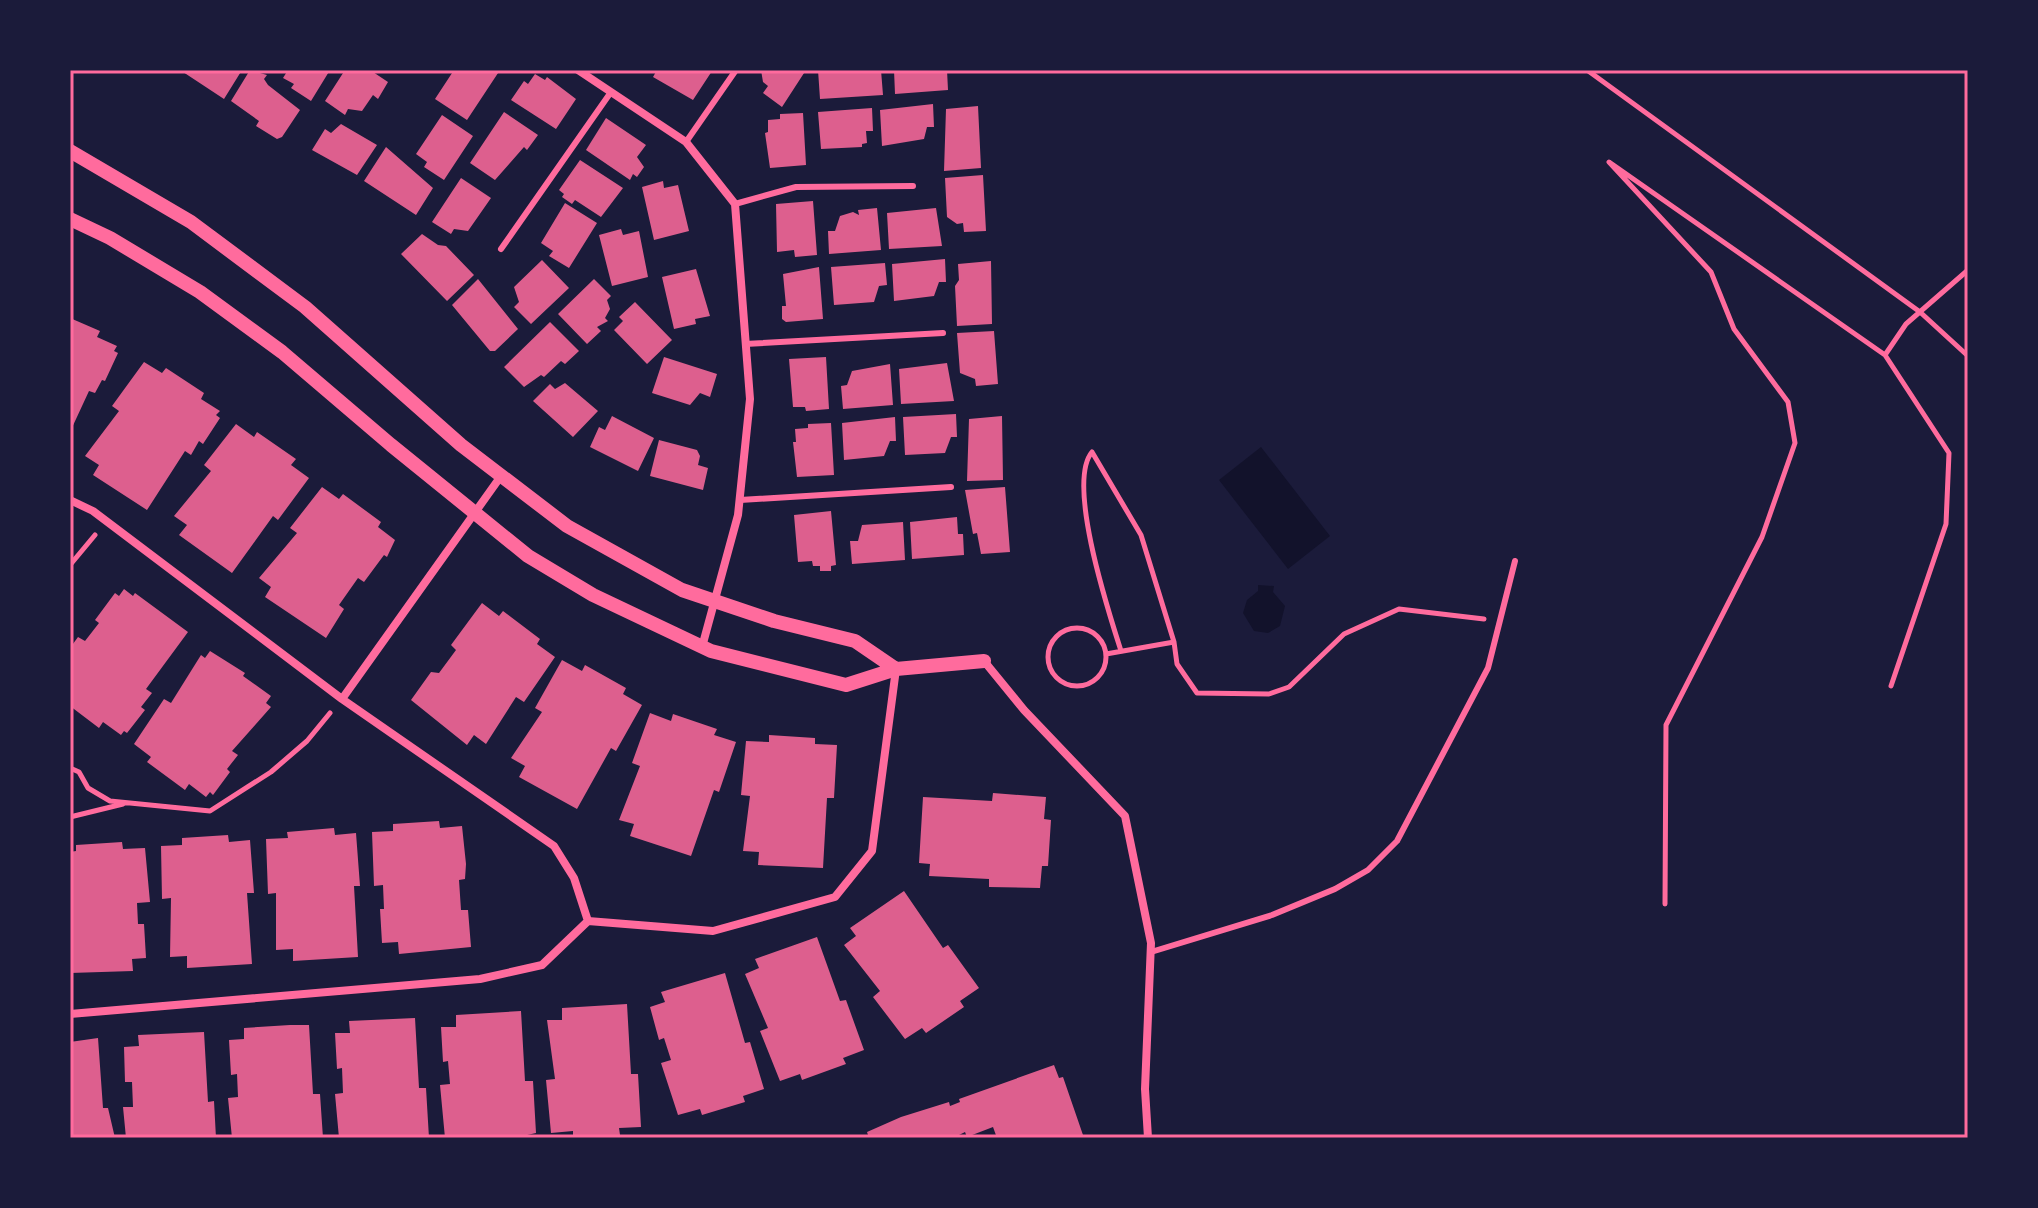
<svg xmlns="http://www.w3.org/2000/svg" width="2038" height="1208" viewBox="0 0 2038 1208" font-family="'Archivo Narrow',sans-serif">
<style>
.water{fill:#12122b}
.building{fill:#dd5f8e}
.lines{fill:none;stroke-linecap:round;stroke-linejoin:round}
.path{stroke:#ff6b9d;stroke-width:5}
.service{stroke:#ff6b9d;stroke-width:6}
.minor{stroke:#ff6b9d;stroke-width:8}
.tertiary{stroke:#ff6b9d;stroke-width:14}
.neatline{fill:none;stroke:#ff6b9d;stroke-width:3}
</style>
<rect width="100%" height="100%" fill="#1b1b3a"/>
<!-- water -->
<path class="water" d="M1261,447L1330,536L1288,569L1219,480Z
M1258,585L1274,586L1273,592L1285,606L1280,626L1268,633L1254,631L1243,613L1247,600L1258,591Z"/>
<!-- building -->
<path class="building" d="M180,70H242L224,99Z
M250,70L267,75L264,79L268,85L300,110L282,137L277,139L256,126L259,121L231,101Z
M288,70H330L311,101L291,88L294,84L283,78Z
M345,70H370L388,82L378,99L373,95L362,111L348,109L345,115L325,101Z
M454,70H500L467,120L435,99Z
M657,70H710L712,71L693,100L653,77Z
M761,70H806L782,107L763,93L768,86L763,82Z
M818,70H881L883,95L820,99Z
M894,70H947L948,90L895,94Z
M535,74L545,80L547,77L576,99L556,129L511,100L524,81L528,84Z
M933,104L934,127H927L924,139L882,146L880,110Z
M978,106L981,168L944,171L946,109Z
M872,108L873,131H866L867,143L862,144V147L821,149L818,112Z
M504,112L538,135L527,150L524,147L495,180L470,163Z
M803,113L806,165L770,168L765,133L768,132V120L780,119V114Z
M442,115L473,136L444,180L424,167L427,162L416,154Z
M606,118L646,145L637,157L644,167L637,177L633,174L630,180L586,150Z
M341,124L377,145L357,175L312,150L325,129L331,133Z
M386,147L433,188L416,215L364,181Z
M580,160L623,188L601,217L575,200L572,204L562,197L564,194L559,190Z
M983,175L986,231L964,232L963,223L957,224L947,217L945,178Z
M461,178L491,198L468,231L454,229L451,234L432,222Z
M663,181L664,188L678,185L689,231L654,240L642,187Z
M813,201L817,255L795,257L794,250L777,252L776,204Z
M565,203L597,223L569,268L549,256L553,251L541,243Z
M877,208L881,250L829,254L828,231H835L840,216L853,212L859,215L858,210Z
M936,208L942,246L889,249L887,213Z
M621,229L623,235L639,231L648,277L612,286L599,235Z
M422,234L438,245L446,246L474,275L447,301L401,254Z
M945,259L946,282H939L934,296L894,301L892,264Z
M542,260L569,288L531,324L514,307L519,302L514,287Z
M991,261L992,324L957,326L955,286L959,280L958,264Z
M885,263L887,285L879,286L874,302L834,305L831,267Z
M819,267L823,319L786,322L782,319V306H786L783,274Z
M696,269L710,316L695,319L696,324L674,329L662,277Z
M478,279L518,329L495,351H490L452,305Z
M594,279L611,296L607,300L610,309L605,318L608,321L597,327L601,331L587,344L558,314Z
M635,302L672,340L647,364L614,330L623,321L619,317Z
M70,318L100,331L97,337L117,346L114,351L118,353L105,381L102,380L95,393L89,391L70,432Z
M550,322L579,351L565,364L561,361L544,377L541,375L524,387L504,367Z
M994,331L998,384L976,386L975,379L960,373L957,333Z
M664,357L717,374L710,397L700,393L690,405L652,393Z
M826,357L829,409L806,411L805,407H793L789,359Z
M144,362L162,373L166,368L204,393L201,399L220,411L216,415L220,418L203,444L199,441L191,455L185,451L147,510L93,475L99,465L85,456L119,411L112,406Z
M947,363L954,401L901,404L899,369Z
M890,364L893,405L843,409L841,386L847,385L852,371Z
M565,383L598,411L573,437L533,401L550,384L555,389Z
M956,414L957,437H951L945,453L905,455L903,417Z
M612,416L654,438L638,471L590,447L599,427L605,430Z
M1002,416L1003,480L967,481L969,419Z
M895,417L896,441H890L884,456L844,460L842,423Z
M831,423L834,475L797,477L793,442H796L795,429L808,428V424Z
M236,424L254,437L257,432L296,459L291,465L309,478L278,520L273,516L232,573L179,535L187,525L174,516L211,471L204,465Z
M659,440L697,450L700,456L698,465L708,468L703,490L650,476Z
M322,487L339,499L343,494L381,522L378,527L395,540L387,557L384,555L364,582L358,578L339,605L344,609L326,638L265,597L271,587L259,578L297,533L290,528Z
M1005,487L1010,552L981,554L977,533L973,534L965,490Z
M831,511L836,565L831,566V571H820V566H813L812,561L798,562L794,515Z
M957,517L958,534H963L964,555L912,559L910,522Z
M903,522L905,560L852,564L850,541H858L862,525Z
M124,589L133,596L135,593L188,632L146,689L152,693L141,707L145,710L127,733L124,731L121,735L103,722L99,728L70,706V648L78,637L85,641L99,623L95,620L115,593L119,596Z
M482,603L499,616L503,611L540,639L537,644L555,657L524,702L516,697L486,744L474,735L467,745L411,700L431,672L439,673L456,650L451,645Z
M210,651L245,673L243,676L271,696L266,703L271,707L232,751L238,755L227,769L230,772L213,795L210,792L206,797L189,784L185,790L147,762L151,757L134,744L164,699L171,703L201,655L205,658Z
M562,660L582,671L585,665L626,688L623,694L642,705L616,751L611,748L577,809L519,777L525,766L511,758L542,712L535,708Z
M650,713L671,721L673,714L717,729L714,735L736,742L719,792L714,790L691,856L630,836L634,824L619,820L640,766L632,763Z
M769,735L815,738V744L837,745L834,798H827L823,868L758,865L759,852L743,851L750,796L741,795L746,741L769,742Z
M993,793L1046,797L1044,819L1051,820L1048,866H1042L1040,888L989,887V879L929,876L930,864L919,863L923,797L992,801Z
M439,821L440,828L462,826L466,864L465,879L459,880L461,910H468L471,947L399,954L398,942L382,943L380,909H384L383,885L374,886L372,832L393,831V824Z
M334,828L335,835L356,833L360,886H354L358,957L293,961V949L276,950V893L268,894L266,839L288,838L287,832Z
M228,835L229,842L250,840L254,893H247L252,964L187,968V956L170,957L171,898L162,899L161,846L182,845V838Z
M122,842L123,849L145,848L150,902L137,903L138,924H144L146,958L132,959L133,971L70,973V852L76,851V845Z
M904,891L943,948L948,945L979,988L960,1001L964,1007L926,1033L922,1028L905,1039L873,997L880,991L844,945L856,936L850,928Z
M817,937L840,1001L846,1000L864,1050L843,1058L846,1064L802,1080L800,1074L780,1081L760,1031L768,1028L745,974L759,968L755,959Z
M725,973L745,1043L750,1042L764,1089L743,1096L745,1102L702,1115L700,1109L678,1115L661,1063L671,1060L664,1038L659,1040L650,1007L665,1002L661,992Z
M627,1004L631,1074H638L641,1127L619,1128L620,1135L573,1138V1131L551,1133L546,1080L555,1079L547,1020H562V1008Z
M521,1011L525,1081H533L536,1133L514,1138H445L440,1085L450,1084L448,1061L443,1062L441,1027H456V1015Z
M415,1018L419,1088H426L429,1138H339L335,1094L343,1093L342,1068L337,1069L335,1033H350L349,1021Z
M290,1025H309L313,1094H320L323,1138H232L228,1098L238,1097L237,1074L231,1075L229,1040L244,1039V1028Z
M204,1032L208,1102L214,1101L216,1138H126L123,1107H133L132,1082H125L124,1047L139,1046L138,1035Z
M98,1038L103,1108H108L115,1138H70V1042Z
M1054,1065L1059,1078L1063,1077L1083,1135L997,1138L993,1127L967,1137L965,1132L953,1138H869L867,1132L901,1117L949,1102L950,1106L960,1102L959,1099Z"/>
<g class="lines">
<!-- path -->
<path class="path" d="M1587,70L1920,312L1968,356
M1885,355L1906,324L1968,270
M70,565L95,535
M1048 657a29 29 0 1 1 58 0a29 29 0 1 1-58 0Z
M1121,651C1109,613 1066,483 1092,452L1141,535L1174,642
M1106,654L1174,642L1177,664L1197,693L1269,694L1289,687L1344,634L1399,609L1484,619
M70,768L79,772L88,788L110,801L210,811L271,772L307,741L330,713
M70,817L123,804
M1665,904L1666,725L1762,537L1795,443L1788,402L1734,329L1711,272L1609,162L1885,355L1949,453L1946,524L1891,686"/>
<!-- service -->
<path class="service" d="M686,142L736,70
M735,204L796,187L913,186
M501,249L611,92
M745,344L943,333
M740,500L951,487
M1151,952L1272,915L1335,889L1368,870L1397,841L1488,668L1515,561"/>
<!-- minor -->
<path class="minor" d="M578,70L686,142L735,204L750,399L738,515L702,647
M70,500L93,511L342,699L554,846L574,878L588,921
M984,661L1024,710L1125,816L1151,943L1145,1089L1148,1138
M342,699L501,476
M588,921L713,931L835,897L872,851L896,669
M70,1014L480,979L542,965L588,921"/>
<!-- tertiary -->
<path class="tertiary" d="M70,151L191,222L305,307L461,445L567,526L682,590L774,621L855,641L896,669
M70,219L110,238L200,292L282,352L391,445L528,556L593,595L711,651L846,685L896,669L984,661"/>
</g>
<!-- border -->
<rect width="2038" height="1208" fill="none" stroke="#1b1b3a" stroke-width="144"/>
<rect x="72" y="72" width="1894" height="1064" class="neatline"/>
</svg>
